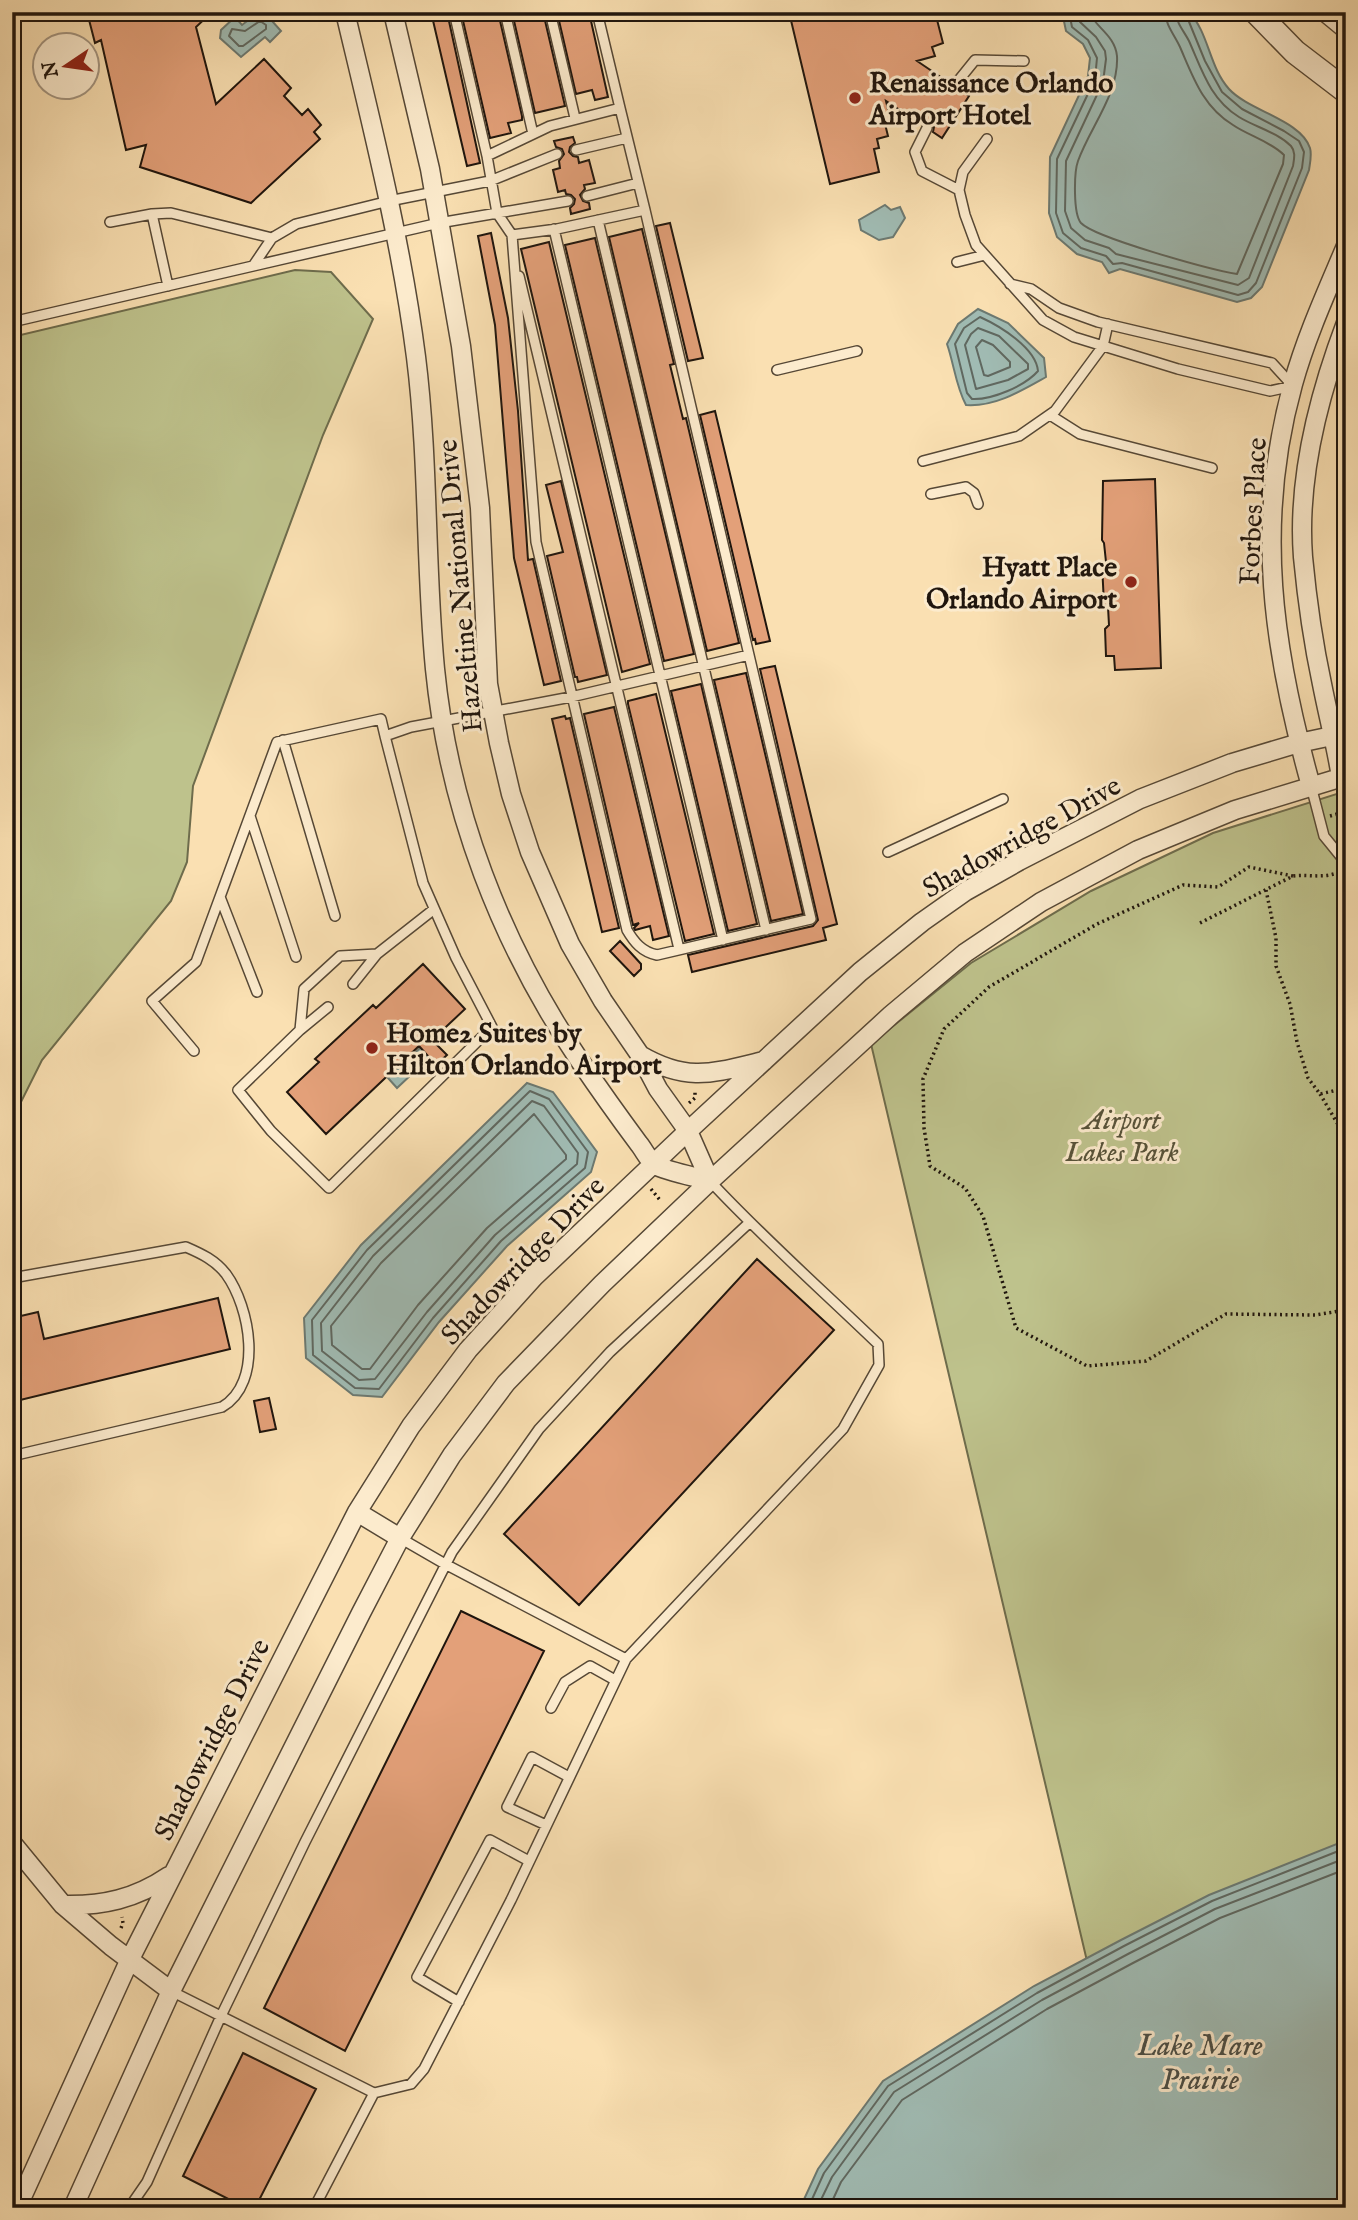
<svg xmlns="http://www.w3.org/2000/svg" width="1358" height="2220" viewBox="0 0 1358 2220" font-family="'IM FELL English',serif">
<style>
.green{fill:#bec28c;stroke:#6e6c4c;stroke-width:2}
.water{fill:#a0bbb3;stroke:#6c7971;stroke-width:2}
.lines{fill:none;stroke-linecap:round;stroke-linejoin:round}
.shore{stroke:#606860;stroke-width:2}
.building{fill:#e3a079;stroke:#1f150d;stroke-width:2}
.service-casing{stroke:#564836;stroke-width:12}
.minor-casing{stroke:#564836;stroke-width:21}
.tertiary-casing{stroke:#564836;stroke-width:26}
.path{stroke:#1f150d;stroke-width:3.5;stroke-dasharray:2 3.5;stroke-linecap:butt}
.service{stroke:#fcebcd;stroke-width:9}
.minor{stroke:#fcebcd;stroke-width:18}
.tertiary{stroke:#fcebcd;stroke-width:23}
.poi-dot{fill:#8f2418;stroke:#fcebcd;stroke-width:2.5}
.labels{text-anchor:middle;stroke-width:6;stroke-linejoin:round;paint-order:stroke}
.poi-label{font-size:28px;font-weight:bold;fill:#1f150d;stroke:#fcebcd;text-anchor:start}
.street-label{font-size:28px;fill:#1f150d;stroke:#fcebcd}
.park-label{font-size:28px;font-style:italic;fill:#575239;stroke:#fcebcd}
.water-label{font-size:30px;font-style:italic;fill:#4c4f47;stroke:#fcebcd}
</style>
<rect width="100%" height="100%" fill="#fae0b2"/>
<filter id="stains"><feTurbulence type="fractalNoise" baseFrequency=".00286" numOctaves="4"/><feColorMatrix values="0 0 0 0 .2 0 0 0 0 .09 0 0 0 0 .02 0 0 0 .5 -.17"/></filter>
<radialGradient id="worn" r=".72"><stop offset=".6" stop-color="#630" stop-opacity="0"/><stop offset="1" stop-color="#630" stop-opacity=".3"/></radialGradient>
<!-- green -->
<path class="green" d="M295,270L331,272L373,319L323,435L193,786L187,862L171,901L42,1060L21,1102L12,1105V337Z
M1346,791V1981L1107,2046L871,1044L971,963L1091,891L1213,833Z"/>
<!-- water -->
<path class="water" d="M259,12H264L281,31L270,42L265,37L241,57L220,38L221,30L235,17L242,25Z
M1062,12H1189C1209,33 1209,67 1229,89C1249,111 1301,120 1310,148C1312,155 1310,163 1309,170L1262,287L1251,298L1237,302L1120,269L1109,273L1102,262L1077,254L1057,237L1049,213L1050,157L1088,76L1090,58L1083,44L1066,31Z
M885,205L891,210L900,207L905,218L893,237L879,240L861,230L859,220Z
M978,309L1008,323L1044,358L1046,377C1021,391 995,407 966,405C956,387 954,364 947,344L958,324Z
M421,1047L430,1057L397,1088L388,1078Z
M527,1083L553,1092L597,1152L591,1172L507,1246L439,1322L382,1397L353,1395L306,1358L304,1318L361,1245Z
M1346,1838V2208H800L818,2169L883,2081L1034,1986L1121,1940L1209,1895L1342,1842Z"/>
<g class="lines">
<!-- shore -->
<path class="shore" d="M1069,12L1072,27L1088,40L1097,58L1095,79L1057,159L1056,213L1063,233L1081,248L1106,256L1113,264L1122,263L1238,295L1248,292L1256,283L1302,168L1304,152L1299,141L1284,131L1242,109L1222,92L1205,61L1185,12
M1078,12L1080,22L1096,37L1105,51L1106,59L1103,82L1066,161L1065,211L1071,228L1085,240L1109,248L1116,254L1238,285L1249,278L1293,166C1294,159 1296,152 1291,146C1277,132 1255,127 1239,117C1210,99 1202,70 1189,41C1184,31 1176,23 1176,12
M1089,12C1095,27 1115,35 1117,56C1119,94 1090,127 1078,161C1074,172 1073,214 1081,223C1095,238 1212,270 1237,274L1283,164L1284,155C1270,141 1249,136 1233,125C1203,107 1193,77 1180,47C1174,34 1166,26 1165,12
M260,21L266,25V29L243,46H239L229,36L232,29L245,31Z
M980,317C1000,326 1036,348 1038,371C1025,386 992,400 972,399L967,393L955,344L964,328Z
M978,328L999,336L1028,364V369L1008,380L976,389L965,345L971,334Z
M982,340L993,345L1010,362V367L988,376L984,375L976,347Z
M530,1091L549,1099L588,1152L585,1168L501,1241L433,1318L379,1389L355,1388L313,1355L312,1320L367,1250Z
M532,1101L544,1106L578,1153L577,1164L495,1235L427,1312L375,1379L359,1380L322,1351L321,1323L373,1256Z
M534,1114L566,1155V1159L487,1228L418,1305L370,1369H362L332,1345L331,1326L381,1263Z
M808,2208L824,2173L888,2086L1037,1993L1124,1946L1212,1901L1346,1848
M817,2208L832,2177L894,2092L1042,2000L1128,1954L1215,1909L1346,1858
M829,2208L841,2182L902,2100L1047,2009L1133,1963L1220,1918L1346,1869"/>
</g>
<!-- building -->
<path class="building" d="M87,12H212L196,27L216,104L264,59L291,88L284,96L302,115L308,109L321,125L314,132L320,139L251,203L140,167L146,145L126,150L101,40L95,43Z
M431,12H447L480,163L467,166Z
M461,12H498L522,116V120L508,123L511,133L490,138Z
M512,12H543L565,106L535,113Z
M557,12H589L608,97L595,100L592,90L576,94Z
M789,12H935L943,43L932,47L935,56L917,61L948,82L947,88L950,92L956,93L960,90L969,96L942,138L933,132L934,127L931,122L926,121L921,124L886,101L891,122L885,124L888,136L877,139L879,148L874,149L879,172L830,184Z
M573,137L575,143L570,147L569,152L573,156L578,157L579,163L589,160L595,183L584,185L585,189L580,195L583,201L589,203L590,209L571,214L570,208L574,204L575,199L571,195L566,194L565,190L558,192L553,170L560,168L559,161L564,154L562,149L556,147L554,141Z
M670,223L703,358L688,361L656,226Z
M642,229L674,364L670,365L683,419L686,418L739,643L707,651L609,237Z
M491,233L508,318L518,411L528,560L533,559L561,681L544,685L514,558L495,325L478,236Z
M595,238L694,654L664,661L565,245Z
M549,242L650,664L622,672L521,249Z
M715,411L770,641L756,644L755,639L753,640L700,415Z
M1155,479L1161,668L1115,670L1114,656H1106L1105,629L1109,625L1108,607L1104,604L1102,564L1106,562L1104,543L1102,540L1103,481Z
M561,481L607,675L578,682L577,677H575L547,556L563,552L546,485Z
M775,666L837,924L823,928L826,940L692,972L688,955L813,926L818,920L760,669Z
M746,673L803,914L771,921L714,680Z
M701,684L757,924L728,931L671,691Z
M656,694L714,934L685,941L628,704V701Z
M614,707L669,936L653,940L650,926L635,930L634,928L639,923L633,925L584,714Z
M565,716L566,719L570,718L619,928L602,932L552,719Z
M620,941L641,964V969L634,976L610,951Z
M423,964L465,1009L432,1040L447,1055L436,1065L419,1046L326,1134L287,1092L319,1062L315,1059L373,1005L376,1008Z
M757,1259L834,1330L579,1605L504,1534Z
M218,1298L230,1349L12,1402V1318L38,1312L44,1339Z
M269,1398L276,1429L260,1432L254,1401Z
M461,1611L544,1651L345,2051L264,2008Z
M243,2053L316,2089L255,2208H246L183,2176Z"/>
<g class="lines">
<!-- service casing -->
<g class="service-casing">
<path id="service" d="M454,12L487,156L497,213L512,235
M505,12L533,134
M550,12L575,118
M954,86L975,60L1024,61
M620,108L645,210
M927,128L915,152L922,171L959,190
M987,139L963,172L959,190L965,215L976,245L1043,320L1074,337L1178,369L1270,391L1293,386L1272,363L1098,322L1059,308L1031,289L1010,284
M576,150L627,138
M557,154L490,181L389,201L296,224L272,238L253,266L439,223L568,201
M487,156L550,126L620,108L597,12
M587,196L638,183
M152,214L171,213L272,238
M598,220L766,930
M110,222L152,214L168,286
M554,229L723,940
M957,262L985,255
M519,276L679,949
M12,322L253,266
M777,370L857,351
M1050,415L1080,434L1212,468
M923,461L1019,436L1055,411L1103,346L1108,324
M931,494L966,487L974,493L978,504
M283,740L335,916
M1341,777L1346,798
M1311,786L1324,836L1346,863
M250,816L296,957
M888,852L1003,799
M220,897L257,992
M433,910L377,954L340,956L304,989L300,1030L238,1090L271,1131L329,1188L492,1027L456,958L423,883L385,736L411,727L571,697L749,655L811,919L657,955C642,952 634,942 627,930L536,542L512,235L557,229L645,210L749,655
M353,984L377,954
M300,1030L328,1007
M194,1051L152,1001L196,962L277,742L381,719L385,736
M12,1278L186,1247C202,1254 215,1260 226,1274C250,1307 264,1382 222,1407L12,1456
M400,1538L445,1564L626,1659
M551,1708L565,1682L590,1666L615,1680
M546,1825L507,1807L532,1757L569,1777
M171,1991L374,2093L411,2084L424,2069L511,1900L626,1659L843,1429L879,1365L878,1344C822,1290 763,1238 710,1181
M459,2002L417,1977L490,1840L529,1861
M129,2208L147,2182L221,2016L305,1842L452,1552L539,1429L610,1352L749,1223
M314,2208L374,2093"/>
</g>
<!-- minor casing -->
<g class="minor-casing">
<path id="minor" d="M345,12C372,126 401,240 416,357C429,460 425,565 435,669C449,810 501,944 580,1061C599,1089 619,1117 639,1144C644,1150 649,1161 655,1165C666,1171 696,1177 710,1181
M393,12L430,169L461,346L480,508L488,684L499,743L511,794L530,852L570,944L603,1001L640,1055L658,1089L688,1131L710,1181
M1341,777C1336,745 1328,715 1322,684C1313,642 1307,599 1303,557C1297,478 1318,397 1346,323
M1311,786C1273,650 1254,524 1293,384C1306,337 1327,291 1346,246
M640,1055C688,1083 713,1073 764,1061
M357,1512L400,1538
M12,1843L63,1905L111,1946L171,1991
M63,1905C103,1906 135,1899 169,1876
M17,2208L130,1959L357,1512L411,1426L468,1350L534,1277L688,1131L860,972L922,922L966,891L1019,861L1140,799L1232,763L1299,743L1346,733
M73,2208L171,1991L361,1613L400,1538L452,1455L506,1383L602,1284L710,1181L891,1015L965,953L1041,902L1138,850L1235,810L1346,776"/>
</g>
<!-- tertiary casing -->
<g class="tertiary-casing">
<path id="tertiary" d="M1256,12L1295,52L1346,91
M1329,12L1346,26"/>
</g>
<!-- path -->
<path class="path" d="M1330,816L1341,813
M1293,876L1249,867L1218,887L1183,885L1097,924L989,987L944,1029L923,1079L924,1128L930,1166L965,1188L983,1216L1016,1328L1087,1366L1146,1361L1226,1314L1315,1315L1346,1310
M1266,890L1276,938V966L1290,1004L1297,1042L1308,1078L1320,1094L1346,1088
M1200,923L1293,876C1310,874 1324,879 1339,872
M1320,1094L1346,1138
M689,1103L695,1098V1090
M651,1189L660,1200
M121,1928L123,1923L122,1917"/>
<!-- service -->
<use href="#service" class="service"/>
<!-- minor -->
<use href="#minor" class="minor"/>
<!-- tertiary -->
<use href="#tertiary" class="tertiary"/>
</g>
<!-- markers -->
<g class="poi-dot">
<circle cx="855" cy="98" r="7"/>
<circle cx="1131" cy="582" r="7"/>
<circle cx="372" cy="1048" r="7"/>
</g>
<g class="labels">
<!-- poi labels -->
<g class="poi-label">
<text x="869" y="92">Renaissance Orlando<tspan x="869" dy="32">Airport Hotel</tspan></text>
<text x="1117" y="576" text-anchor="end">Hyatt Place<tspan x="1117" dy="32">Orlando Airport</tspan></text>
<text x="386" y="1042">Home2 Suites by<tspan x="386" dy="32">Hilton Orlando Airport</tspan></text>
</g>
<!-- street labels -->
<g class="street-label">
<text transform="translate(1252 511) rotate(-87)" y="10">Forbes Place</text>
<text transform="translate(459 586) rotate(-95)" y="10">Hazeltine National Drive</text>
<text transform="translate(1021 836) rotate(-29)" y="10">Shadowridge Drive</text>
<text transform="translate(522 1260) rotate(-46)" y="10">Shadowridge Drive</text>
<text transform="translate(211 1739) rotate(-63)" y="10">Shadowridge Drive</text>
</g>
<!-- park labels -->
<g class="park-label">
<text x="1122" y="1129">Airport<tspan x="1122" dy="32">Lakes Park</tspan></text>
</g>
<!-- water labels -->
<g class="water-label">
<text x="1200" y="2055">Lake Mare<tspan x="1200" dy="34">Prairie</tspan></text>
</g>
</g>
<!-- margin -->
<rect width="1358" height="2220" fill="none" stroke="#fae0b2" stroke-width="42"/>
<rect x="14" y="14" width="1330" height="2192" fill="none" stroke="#1f150d" stroke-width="3.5"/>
<rect x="21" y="21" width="1316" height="2178" fill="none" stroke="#1f150d" stroke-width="2"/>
<!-- north arrow -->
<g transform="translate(66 66) rotate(257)"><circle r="33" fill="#fcebcd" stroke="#a49580" stroke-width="2"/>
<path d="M0-5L12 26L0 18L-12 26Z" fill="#8f2418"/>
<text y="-10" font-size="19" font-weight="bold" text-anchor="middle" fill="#1f150d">N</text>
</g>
<rect width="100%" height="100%" filter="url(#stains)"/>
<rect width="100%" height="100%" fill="url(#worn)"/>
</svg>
